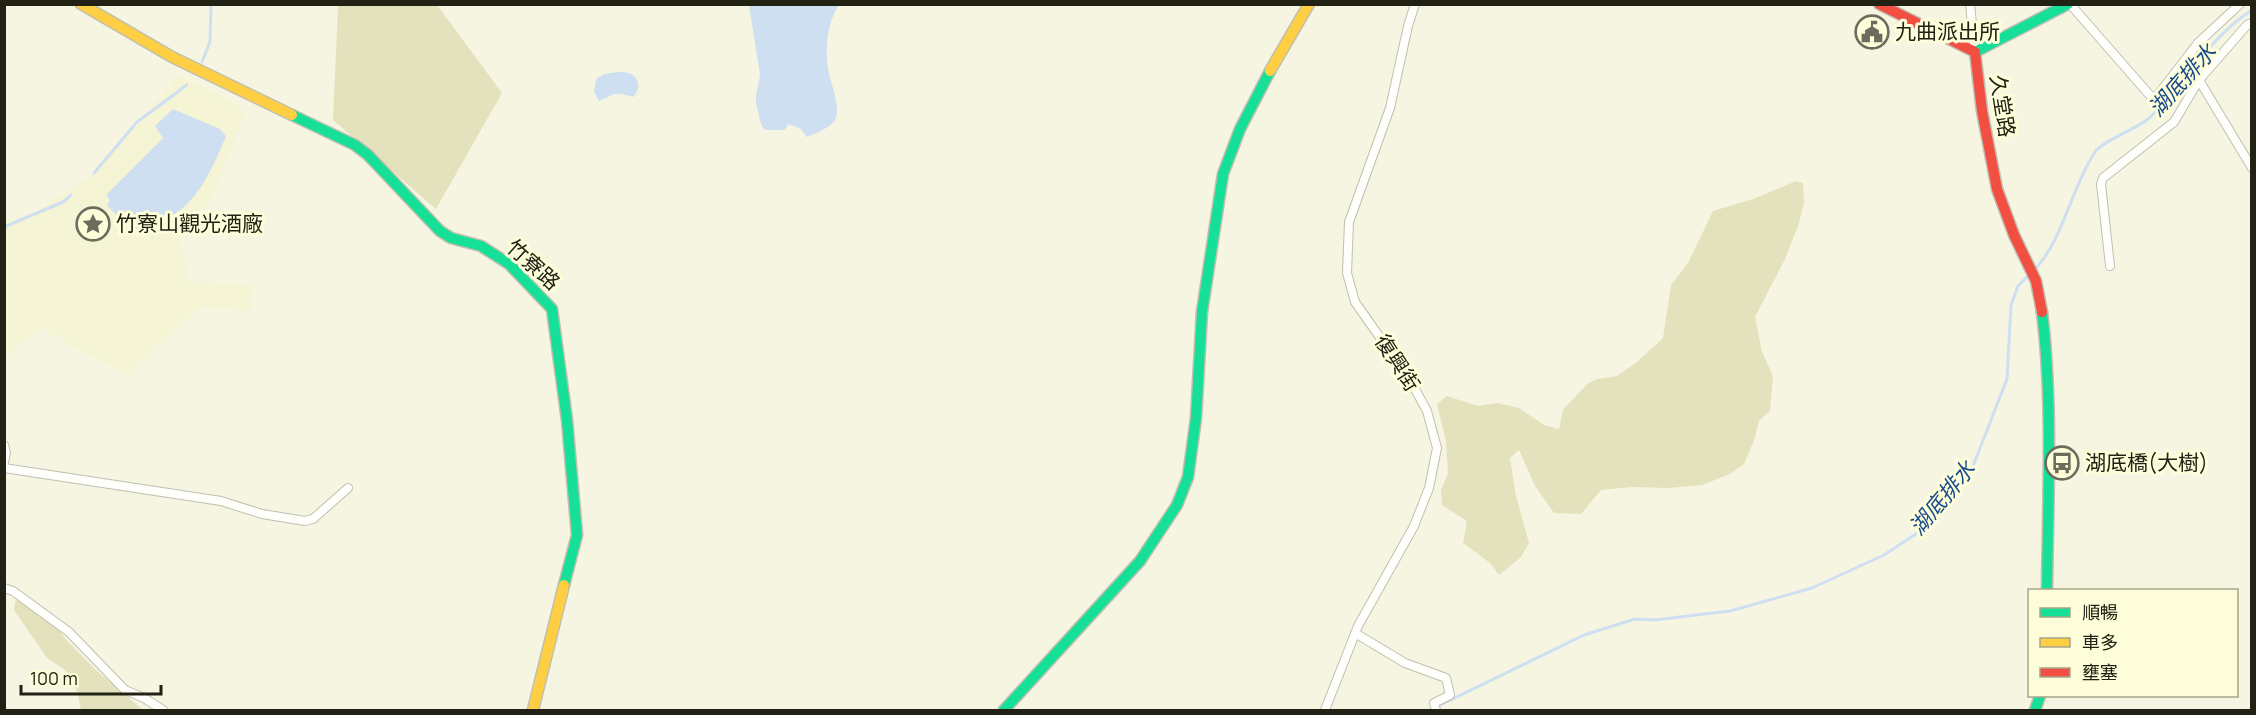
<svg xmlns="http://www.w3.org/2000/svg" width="2256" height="715" viewBox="0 0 2256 715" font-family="Manrope,'Noto Sans TC',sans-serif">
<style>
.built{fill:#f5f4d4}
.green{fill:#e3e2bd}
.water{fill:#cedff1}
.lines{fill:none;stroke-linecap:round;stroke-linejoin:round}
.stream{stroke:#cedff1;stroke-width:3}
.street-casing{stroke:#c0bfb0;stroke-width:10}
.fast-casing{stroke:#c0bfb0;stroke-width:13}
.slow-casing{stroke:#c0bfb0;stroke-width:13}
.jam-casing{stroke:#c0bfb0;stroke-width:13}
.street{stroke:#fefefb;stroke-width:8}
.fast{stroke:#16e098;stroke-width:10}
.slow{stroke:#ffcf43;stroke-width:10}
.jam{stroke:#f24e42;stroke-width:10}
.labels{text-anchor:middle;stroke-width:6;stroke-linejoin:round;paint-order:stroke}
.poi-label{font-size:21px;fill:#212114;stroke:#fefdda;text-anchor:start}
.street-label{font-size:21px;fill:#212114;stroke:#fefdda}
.water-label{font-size:22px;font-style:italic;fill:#174a8b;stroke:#fefdda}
</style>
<rect width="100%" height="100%" fill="#f6f5e2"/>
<!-- built -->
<path class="built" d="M179,76L227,99L246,113L210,202L178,227L189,281L253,284L252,311L199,307L128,376L41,328L5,357V222L35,212L88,178Z"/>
<!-- green -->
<path class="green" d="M338,5H437L502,93L436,209L333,120Z
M1796,181L1803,183L1804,203L1798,226L1784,261L1755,317L1762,352L1773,376L1770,411L1759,421L1754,440L1744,464L1730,474L1702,485L1668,488L1632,487L1601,490L1581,514L1554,513L1535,486L1519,450L1510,458L1516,496L1529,543L1521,557L1499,575L1490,563L1463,543L1467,521L1442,505L1441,490L1448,473L1446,441L1437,404L1447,396L1478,406L1497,403L1519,408L1544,425L1559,429L1563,410L1587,384L1597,379L1617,376L1637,362L1663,338L1671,285L1688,263L1713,211L1753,199Z
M23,598L47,613L66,640L97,671L143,710H81L77,691L65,670L47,658L14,610L15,601Z"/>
<!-- water -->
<path class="water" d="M749,5H839C827,23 825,47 828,69C830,81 842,110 835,120C831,127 815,134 807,137L801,129L788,124L785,130H765L761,124L756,103V96L760,75Z
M618,72C622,72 625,72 629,73C640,77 641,90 633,97C613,91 616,94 599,101L594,92L596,79L604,74Z
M173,109L220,129L226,136C215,162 202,194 179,211C167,220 153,222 142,232L120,219L107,205L110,200L106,195L163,138L155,126Z"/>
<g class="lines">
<!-- stream -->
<path class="stream" d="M202,62L210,42L211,4
M94,173L137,122L187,85
M4,227L63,202L71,195
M2035,269C2062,242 2072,186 2095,152C2101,142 2136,129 2148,119C2186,84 2207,39 2252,10
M1430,710L1584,635L1635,619L1654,620L1730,611L1812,588L1884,555L1919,532L1973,466L2007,379L2011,305L2018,286L2030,274"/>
<!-- street casing -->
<g class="street-casing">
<path id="street" d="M1970,4L1975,52
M2070,4L2154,100L2198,43L2240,4
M2199,80L2252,168
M2110,266L2101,184L2103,178L2174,122L2199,80L2247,25L2252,23
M4,445L6,453L4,462
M4,468L221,501L262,514L305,521L313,519L348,488
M4,588L13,591L69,632L125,690L144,698L163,710
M1355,633L1405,663L1446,678L1450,695L1434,703L1436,710
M1325,710L1358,626L1414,526L1429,488L1437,448L1427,411L1410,380L1355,302L1347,273L1349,222L1390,108L1408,26L1415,4"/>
</g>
<!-- fast casing -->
<g class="fast-casing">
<path id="fast" d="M1975,52L2068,4
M292,115L355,145L368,155L440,231L451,238L481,246L509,264L552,309L567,420L577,535L564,585
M2042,312C2053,403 2048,498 2047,590
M1004,710L1140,561L1177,505L1188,477L1196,418L1202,312L1223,174L1240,129L1270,71
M2035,710L2040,696"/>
</g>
<!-- slow casing -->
<g class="slow-casing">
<path id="slow" d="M81,4L172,57L292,115
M1270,71L1309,4
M533,710L564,585"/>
</g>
<!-- jam casing -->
<g class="jam-casing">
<path id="jam" d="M1879,4L1975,52
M1975,52L1982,111L1997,189L2014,235L2036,281L2042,312"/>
</g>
<!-- street -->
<use href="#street" class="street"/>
<!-- fast -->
<use href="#fast" class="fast"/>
<!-- slow -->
<use href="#slow" class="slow"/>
<!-- jam -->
<use href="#jam" class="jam"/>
</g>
<!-- icons -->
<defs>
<g id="civic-ring" transform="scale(1.725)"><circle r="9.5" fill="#fefdda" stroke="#6c6b5c" stroke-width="1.5"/><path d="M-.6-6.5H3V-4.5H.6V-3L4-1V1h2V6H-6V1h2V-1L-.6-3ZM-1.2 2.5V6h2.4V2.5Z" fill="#6c6b5c"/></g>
<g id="sight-ring" transform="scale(1.725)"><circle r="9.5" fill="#fefdda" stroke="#6c6b5c" stroke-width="1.5"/><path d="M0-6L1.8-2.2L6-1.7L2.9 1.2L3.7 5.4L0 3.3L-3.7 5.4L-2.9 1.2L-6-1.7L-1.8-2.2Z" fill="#6c6b5c"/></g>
<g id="bus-ring" transform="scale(1.725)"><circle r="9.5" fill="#fefdda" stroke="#6c6b5c" stroke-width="1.5"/><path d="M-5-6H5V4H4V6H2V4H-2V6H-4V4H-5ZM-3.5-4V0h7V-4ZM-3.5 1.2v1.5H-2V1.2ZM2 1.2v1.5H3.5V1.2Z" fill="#6c6b5c"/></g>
</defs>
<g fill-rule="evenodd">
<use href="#civic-ring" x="1872" y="32"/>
<use href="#sight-ring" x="93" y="224"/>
<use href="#bus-ring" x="2062" y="463"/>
</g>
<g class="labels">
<!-- poi labels -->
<g class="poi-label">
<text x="1895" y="39">九曲派出所</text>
<text x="116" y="231">竹寮山觀光酒廠</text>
<text x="2085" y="470">湖底橋(大樹)</text>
</g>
<!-- street labels -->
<g class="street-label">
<text transform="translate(2002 106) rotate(81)" y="7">久堂路</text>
<text transform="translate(533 265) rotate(42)" y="7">竹寮路</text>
<text transform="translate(1397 363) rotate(57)" y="7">復興街</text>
</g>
<!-- water labels -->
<g class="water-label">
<text transform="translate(2182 80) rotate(-48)" y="8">湖底排水</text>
<text transform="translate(1942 498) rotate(-50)" y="8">湖底排水</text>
</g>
</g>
<!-- border -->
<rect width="2256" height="715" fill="none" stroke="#212114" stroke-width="12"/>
<!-- legend -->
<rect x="2028" y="589" width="210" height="108" fill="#fefdda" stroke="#a6a58b" stroke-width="1.5"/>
<rect x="2040" y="608" width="30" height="9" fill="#16e098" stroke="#a6a58b" stroke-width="1.5"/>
<text x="2082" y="619" font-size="18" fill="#212114">順暢</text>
<rect x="2040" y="638" width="30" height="9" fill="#ffcf43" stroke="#a6a58b" stroke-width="1.5"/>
<text x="2082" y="649" font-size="18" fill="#212114">車多</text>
<rect x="2040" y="668" width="30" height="9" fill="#f24e42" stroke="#a6a58b" stroke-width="1.5"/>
<text x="2082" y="679" font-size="18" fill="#212114">壅塞</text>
<!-- scale -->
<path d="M21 685v9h140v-9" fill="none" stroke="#212114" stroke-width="3"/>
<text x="30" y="685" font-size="18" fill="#212114" stroke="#fefdda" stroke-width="4.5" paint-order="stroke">100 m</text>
</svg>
